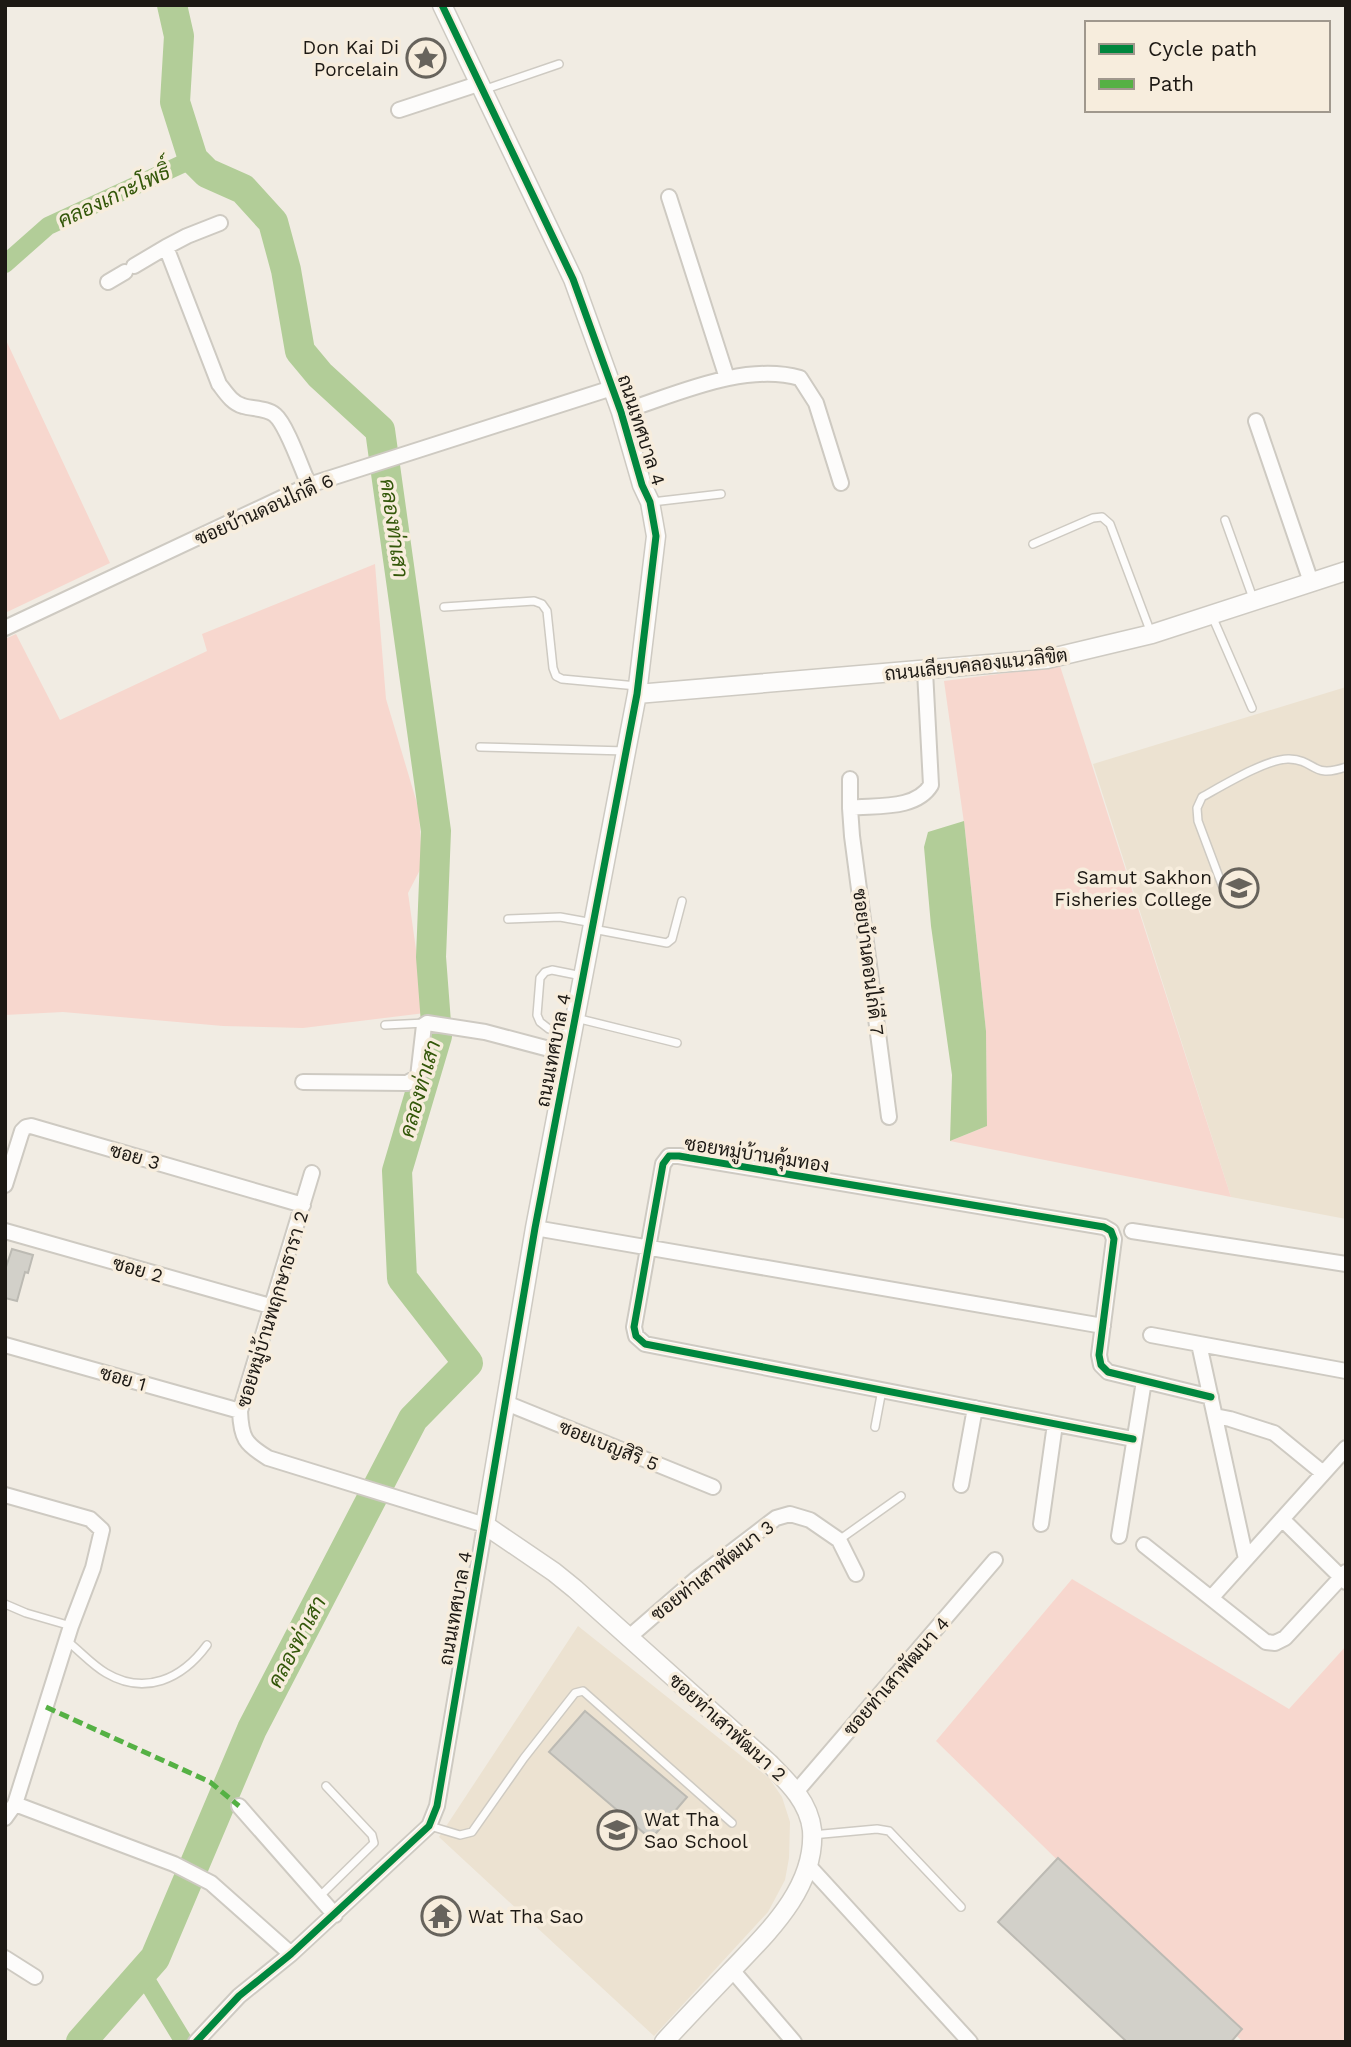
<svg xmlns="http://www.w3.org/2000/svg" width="1351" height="2047" viewBox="0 0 1351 2047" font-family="'Work Sans',Sarabun,sans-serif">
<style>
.built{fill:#ece2d1}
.green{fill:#f7d7ce}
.water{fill:#b2cd98}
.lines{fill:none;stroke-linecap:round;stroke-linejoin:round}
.canal{stroke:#b2cd98;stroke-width:18}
.river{stroke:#b2cd98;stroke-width:30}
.building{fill:#d2d0c9;stroke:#bcbab3;stroke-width:2}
.service-casing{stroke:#cecac2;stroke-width:10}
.minor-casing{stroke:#cecac2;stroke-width:18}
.tertiary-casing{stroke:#cecac2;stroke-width:21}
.service{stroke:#fdfcfb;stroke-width:7}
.minor{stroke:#fdfcfb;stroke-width:14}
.tertiary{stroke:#fdfcfb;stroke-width:18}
.quiet{stroke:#55b144;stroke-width:5;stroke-dasharray:10 5;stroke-linecap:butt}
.cycleway-casing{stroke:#f7eddd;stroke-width:11}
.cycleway{stroke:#00873e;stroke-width:7}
.labels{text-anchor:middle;stroke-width:7;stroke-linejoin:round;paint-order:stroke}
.poi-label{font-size:19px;fill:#1d1914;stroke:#f7eddd;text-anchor:end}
.street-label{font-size:19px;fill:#1d1914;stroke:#f7eddd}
.water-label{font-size:21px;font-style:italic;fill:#335709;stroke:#f7eddd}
</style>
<rect width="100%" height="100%" fill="#f1ece3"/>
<!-- built -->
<path class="built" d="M1346,687V1219L1231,1197L1093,764Z
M578,1626L769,1778L782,1797L790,1822L789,1858L785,1880L768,1912L654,2036L439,1837Z"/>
<!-- green -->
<path class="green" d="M5,338L110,563L5,613Z
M375,564L386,699L419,810L422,866L408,893L425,1013L303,1028L223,1026L63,1012L5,1015V639L16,634L60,720L207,651L202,634Z
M1060,666L1231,1197L950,1141L987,1126L986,1031L965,830L944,681Z
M1072,1579L1289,1709L1346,1646V2042H1243L936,1741Z"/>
<!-- water -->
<path class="water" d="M964,821L986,1031L987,1126L950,1141L952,1075L931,926L924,847L928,832Z"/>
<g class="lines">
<!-- canal -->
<path class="canal" d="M5,264L48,226L193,159
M142,1973L184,2042"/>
<!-- river -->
<path class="river" d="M81,2042L155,1958L252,1729L413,1419L468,1363L402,1278L397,1171L437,1036L431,957L436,831L380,430L320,375L300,351L286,270L273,222L243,189L207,173L193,159L175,102L179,36L172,5"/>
</g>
<!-- building -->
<path class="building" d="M12,1249L33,1255L28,1273L25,1272L17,1301L5,1298V1270Z
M585,1711L687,1797L651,1839L549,1752Z
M1058,1858L1242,2029L1231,2042H1127L998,1922Z"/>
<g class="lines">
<!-- service casing -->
<g class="service-casing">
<path id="service" d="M483,90L559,64
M652,502L721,494
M1225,520L1254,601
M1033,544L1093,518L1102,517L1110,524L1151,633
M444,607L534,601L542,604L547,611L553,668L556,676L562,679L637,686
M1212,616L1252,708
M480,747L626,751
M1222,885L1198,821L1197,808L1202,797C1222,786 1268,758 1289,759C1317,760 1311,779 1346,767
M508,919L560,917L593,923
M593,929L667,943L672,939L682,901
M576,1018L677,1043
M385,1025L425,1023
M571,1036L549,1029L540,1022L537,1015L540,978L545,972L552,970L582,976
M875,1427L882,1390
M839,1540L901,1496
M5,1604L26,1613L71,1626
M67,1641C80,1651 92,1665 106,1673C145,1696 182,1679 207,1645
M430,1826L460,1835L472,1832L524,1758L575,1693L583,1691L732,1823
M812,1835L877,1829L889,1831L961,1907
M319,1897L374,1843L372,1835L326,1786"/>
</g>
<!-- minor casing -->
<g class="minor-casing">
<path id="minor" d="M399,110L478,84
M669,197L727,378
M220,223L187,236L166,247L219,384C226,393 232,403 243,406C253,409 267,408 275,415C287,425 302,470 309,485
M134,266L166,247
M108,282L125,272
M621,412C675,395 744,362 800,378L816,403L841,483
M1256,421L1311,582
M5,628L309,485L612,388
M850,779V808
M303,1082L407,1083L418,1077L424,1025L427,1023L485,1032L568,1054
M889,1117L852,836L850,808C876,805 916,810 931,785L925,671
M5,1185L22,1131L26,1127L31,1126L303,1205
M535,1228L1103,1326
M5,1231L270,1306
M1132,1231L1346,1264
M1151,1335L1346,1371
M1199,1344L1246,1559
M5,1345L240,1411
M506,1403L713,1487
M1215,1416L1230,1419L1274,1433L1323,1473
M1133,1439L645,1344L636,1336L634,1327L663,1164L669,1156H679L1104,1227L1111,1231L1114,1239L1099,1355L1101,1365L1108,1372L1211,1397
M961,1485L975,1408
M5,1495L90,1519L102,1530L93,1568L71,1626L15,1804L5,1818
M1282,1519L1346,1582
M1041,1524L1055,1424
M1119,1536L1144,1381
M1144,1545L1266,1642L1275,1643L1285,1638L1346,1572
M1212,1597L1346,1448
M628,1638L696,1579L776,1518L790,1514L810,1520L839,1540L856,1574
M796,1792L995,1560
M15,1804L174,1864L211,1883L291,1954
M239,1806L335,1915
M807,1864L970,2042
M5,1958L35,1977
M732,1970L794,2042
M196,2042L239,1996L291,1954L429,1826L437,1806L485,1525L268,1458C245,1444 241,1438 240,1411L312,1173"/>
</g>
<!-- tertiary casing -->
<g class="tertiary-casing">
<path id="tertiary" d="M442,5L573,279L621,412L642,485L650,502L656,536L637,694L535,1228L485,1525L554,1572L575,1589L769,1763C788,1782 809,1802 812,1830C816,1888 767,1933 731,1971C708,1995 686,2018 664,2042
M637,694L1047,659L1152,634L1346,571"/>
</g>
<!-- service -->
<use href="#service" class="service"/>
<!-- minor -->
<use href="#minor" class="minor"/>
<!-- tertiary -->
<use href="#tertiary" class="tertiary"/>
<!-- quiet -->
<path class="quiet" d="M46,1707L210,1782L239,1806"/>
<!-- cycleway casing -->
<g class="cycleway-casing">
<path id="cycleway" d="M1133,1439L645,1344L636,1336L634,1327L663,1164L669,1156H679L1104,1227L1111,1231L1114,1239L1099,1355L1101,1365L1108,1372L1211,1397
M196,2042L239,1996L291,1954L429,1826L437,1806L535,1228L637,694L656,536L650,502L642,485L621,412L573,279L442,5"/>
</g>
<!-- cycleway -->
<use href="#cycleway" class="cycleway"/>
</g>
<!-- icons -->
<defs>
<g id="sight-ring" transform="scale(2.0125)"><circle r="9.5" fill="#f7eddd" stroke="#67635c" stroke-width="1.5"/><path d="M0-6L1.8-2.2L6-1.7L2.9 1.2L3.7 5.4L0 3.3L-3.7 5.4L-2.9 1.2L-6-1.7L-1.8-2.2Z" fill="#67635c"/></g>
<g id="university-ring" transform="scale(2.0125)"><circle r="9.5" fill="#f7eddd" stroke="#67635c" stroke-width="1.5"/><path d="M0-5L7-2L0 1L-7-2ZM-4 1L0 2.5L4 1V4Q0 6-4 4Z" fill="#67635c"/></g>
<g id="school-ring" transform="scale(2.0125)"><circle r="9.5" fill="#f7eddd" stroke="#67635c" stroke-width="1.5"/><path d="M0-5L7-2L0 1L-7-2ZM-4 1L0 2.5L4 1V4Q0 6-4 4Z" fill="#67635c"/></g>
<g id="temple-ring" transform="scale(2.0125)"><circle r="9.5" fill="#f7eddd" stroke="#67635c" stroke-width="1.5"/><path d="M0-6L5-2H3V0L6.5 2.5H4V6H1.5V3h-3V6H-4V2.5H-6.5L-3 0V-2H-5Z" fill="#67635c"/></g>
</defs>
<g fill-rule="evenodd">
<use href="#sight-ring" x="426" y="58"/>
<use href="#university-ring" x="1239" y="888"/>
<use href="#school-ring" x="617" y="1830"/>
<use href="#temple-ring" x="441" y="1916"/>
</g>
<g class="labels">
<!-- poi labels -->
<g class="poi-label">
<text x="399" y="54">Don Kai Di<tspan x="399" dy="22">Porcelain</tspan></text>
<text x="1212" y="884">Samut Sakhon<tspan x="1212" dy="22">Fisheries College</tspan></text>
<text x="644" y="1826" text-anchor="start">Wat Tha<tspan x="644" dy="22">Sao School</tspan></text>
<text x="468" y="1923" text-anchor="start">Wat Tha Sao</text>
</g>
<!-- street labels -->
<g class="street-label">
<text transform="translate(642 430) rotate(72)" y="7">ถนนเทศบาล 4</text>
<text transform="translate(264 509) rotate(-24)" y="7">ซอยบ้านดอนไก่ดี 6</text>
<text transform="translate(976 664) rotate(-6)" y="7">ถนนเลียบคลองแนวลิขิต</text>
<text transform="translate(869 962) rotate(83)" y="7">ซอยบ้านดอนไก่ดี 7</text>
<text transform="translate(553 1050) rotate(-79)" y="7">ถนนเทศบาล 4</text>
<text transform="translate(757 1154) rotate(9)" y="7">ซอยหมู่บ้านคุ้มทอง</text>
<text transform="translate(135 1156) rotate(16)" y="7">ซอย 3</text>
<text transform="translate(138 1269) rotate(16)" y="7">ซอย 2</text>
<text transform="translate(272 1309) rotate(-73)" y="7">ซอยหมู่บ้านพฤกษาธารา 2</text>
<text transform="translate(123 1378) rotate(16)" y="7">ซอย 1</text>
<text transform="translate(609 1445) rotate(22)" y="7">ซอยเบญสิริ 5</text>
<text transform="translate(712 1570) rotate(-38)" y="7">ซอยท่าเสาพัฒนา 3</text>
<text transform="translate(455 1608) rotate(-80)" y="7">ถนนเทศบาล 4</text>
<text transform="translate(896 1676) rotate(-49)" y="7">ซอยท่าเสาพัฒนา 4</text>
<text transform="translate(728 1727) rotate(42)" y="7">ซอยท่าเสาพัฒนา 2</text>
</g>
<!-- water labels -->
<g class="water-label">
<text transform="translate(114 196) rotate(-25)" y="7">คลองเกาะโพธิ์</text>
<text transform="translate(394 528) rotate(82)" y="7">คลองท่าเสา</text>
<text transform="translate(420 1089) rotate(-74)" y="7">คลองท่าเสา</text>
<text transform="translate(297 1642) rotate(-62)" y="7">คลองท่าเสา</text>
</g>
</g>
<!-- border -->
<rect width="1351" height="2047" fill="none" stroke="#1d1914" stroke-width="14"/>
<!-- legend -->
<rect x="1085" y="21" width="245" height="91" fill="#f7eddd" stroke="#a0988d" stroke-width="2"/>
<rect x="1099" y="44" width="35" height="10" fill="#00873e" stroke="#a0988d" stroke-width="2"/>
<text x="1148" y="56" font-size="21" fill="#1d1914">Cycle path</text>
<rect x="1099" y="79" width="35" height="10" fill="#55b144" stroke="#a0988d" stroke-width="2"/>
<text x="1148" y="91" font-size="21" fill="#1d1914">Path</text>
</svg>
